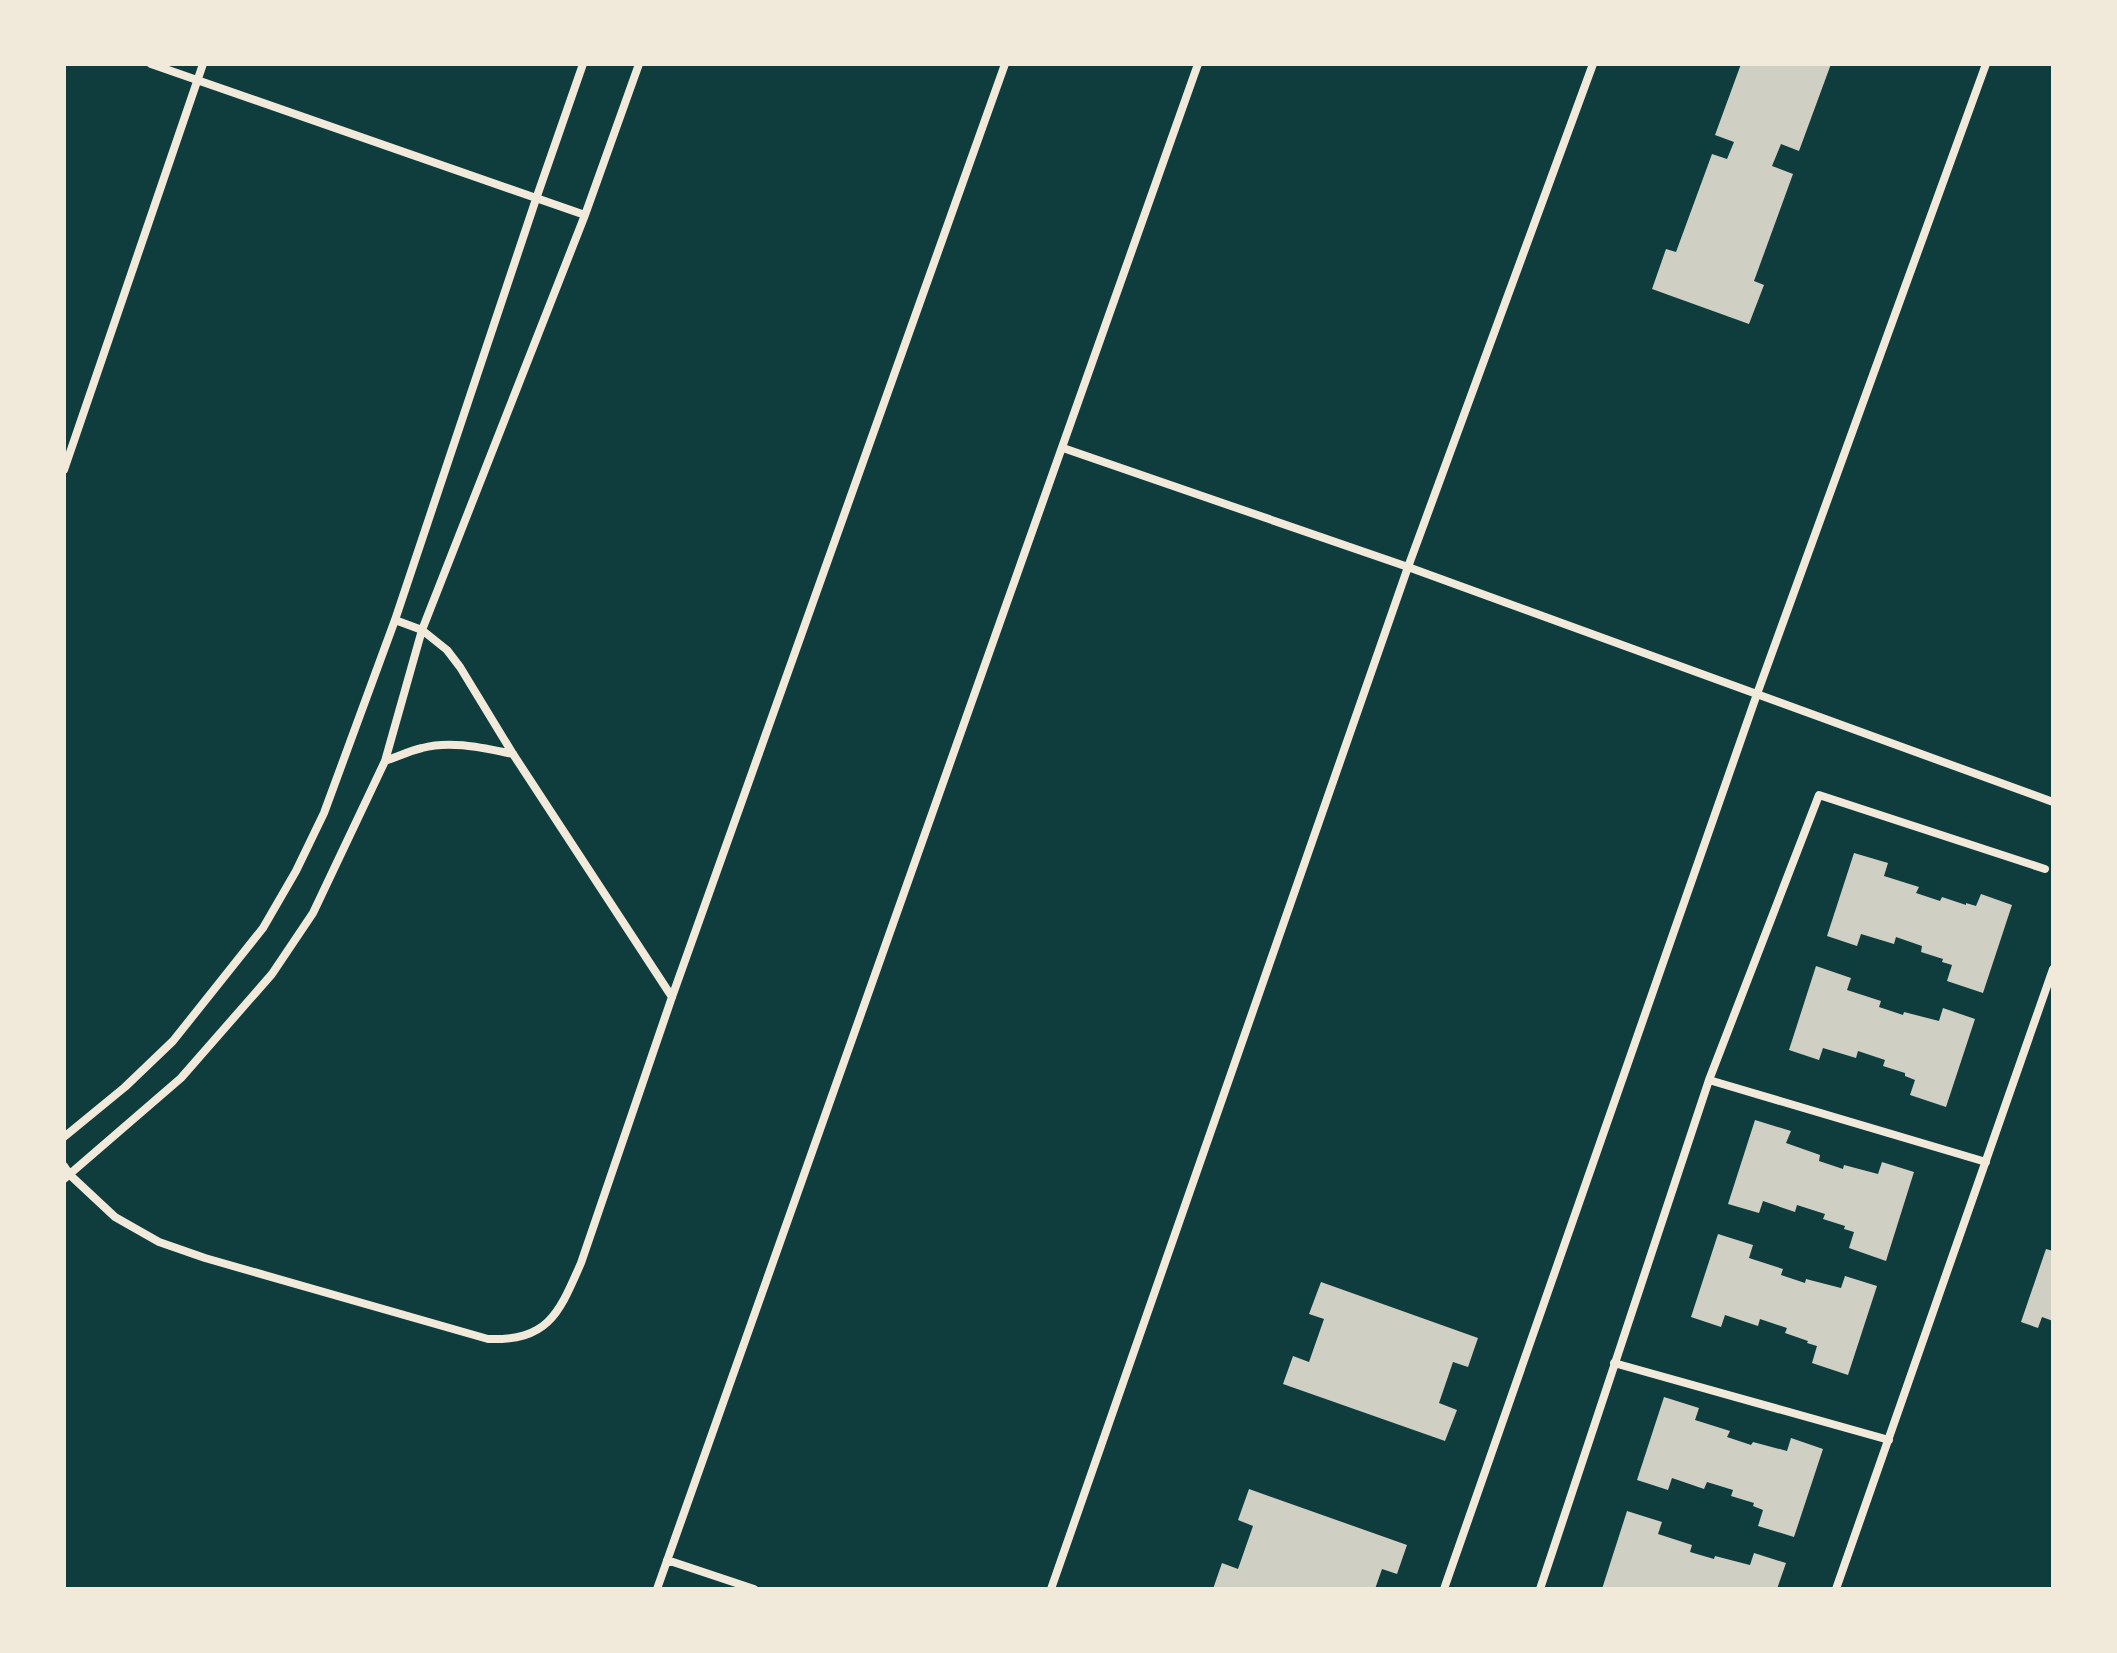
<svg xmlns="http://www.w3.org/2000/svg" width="2117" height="1653" viewBox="0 0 2117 1653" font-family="'IBM Plex Sans',sans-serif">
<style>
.building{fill:#cfcfc3}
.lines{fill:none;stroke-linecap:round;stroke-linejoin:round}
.minor{stroke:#f1e9da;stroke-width:8}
</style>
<rect width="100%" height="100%" fill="#0f3d3e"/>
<!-- building -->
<path class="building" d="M1741,64H1831L1799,151L1781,144L1772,166L1793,174L1754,281L1764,285L1749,324L1652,289L1666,249L1676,252L1712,154L1727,159L1734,142L1715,135Z
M1854,853L1888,863L1884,876L1919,887L1916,893L1940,901L1942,897L1966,905V903L1976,906L1981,894L2012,905L1983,993L1947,981L1952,965L1942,962L1943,959L1921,952L1922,946L1896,937L1894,944L1861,934L1857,946L1827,936Z
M1816,966L1851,978L1847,990L1881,1001L1879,1007L1903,1015L1904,1012L1939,1021L1943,1008L1975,1019L1946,1107L1910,1095L1915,1080L1905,1076V1073L1883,1066L1885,1060L1858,1051L1856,1058L1823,1048L1819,1060L1789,1050Z
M1755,1120L1791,1131L1786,1143L1820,1155L1819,1161L1843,1169L1844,1165L1878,1174L1882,1162L1914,1172L1886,1261L1849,1248L1854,1232L1844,1229L1845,1226L1823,1219L1825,1214L1797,1205L1795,1212L1763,1201L1759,1213L1728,1204Z
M1718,1234L1753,1245L1749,1258L1783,1269L1781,1275L1805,1283L1806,1279L1841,1288L1845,1276L1877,1286L1848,1375L1812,1363L1817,1346L1807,1343L1808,1341L1785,1333L1787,1328L1760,1319L1758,1326L1725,1315L1721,1327L1691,1317Z
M2046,1249L2053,1251V1321L2042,1317L2038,1328L2021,1322Z
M1321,1282L1478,1338L1468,1367L1453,1362L1439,1403L1457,1410L1445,1441L1283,1384L1293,1356L1309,1362L1324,1319L1309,1314Z
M1664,1397L1699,1408L1695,1420L1730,1431L1727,1437L1751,1445L1753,1442L1787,1451L1791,1438L1823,1449L1794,1537L1758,1526L1763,1510L1753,1506L1754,1503L1731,1496L1733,1490L1707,1482L1704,1489L1672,1478L1668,1490L1637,1480Z
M1249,1489L1407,1545L1397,1574L1382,1569L1375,1589H1213L1222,1563L1238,1569L1253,1526L1238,1520Z
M1627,1511L1662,1522L1658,1534L1692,1545L1690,1552L1714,1559L1715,1556L1750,1565L1754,1553L1786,1563L1777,1589H1602Z"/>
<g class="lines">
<!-- minor -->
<path class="minor" d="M151,64L585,215
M1063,448L1408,567L2053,802
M64,470L203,64
M395,620L422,630L447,650L460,667L513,754L672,997
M385,761C397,757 409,751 422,748C451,740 483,748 513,754
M64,1137L125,1087L173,1041L263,928L296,871L324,813L395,620L536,199L583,64
M1986,1162L1709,1080L1819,795L2045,869
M64,1166L70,1175L115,1217L159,1242L205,1258L488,1339C549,1341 559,1313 581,1263L672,997L1005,64
M64,1179L181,1078L272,974L313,913L385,761L422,630L585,215L639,64
M1614,1363L1889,1440
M667,1560L754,1589
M657,1589L1198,64
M1051,1589L1408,567L1593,64
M1444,1589L1757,694L1986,64
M1540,1589L1709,1080
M1836,1589L2053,969"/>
</g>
<!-- border -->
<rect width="2117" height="1653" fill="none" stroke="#f1e9da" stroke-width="132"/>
</svg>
